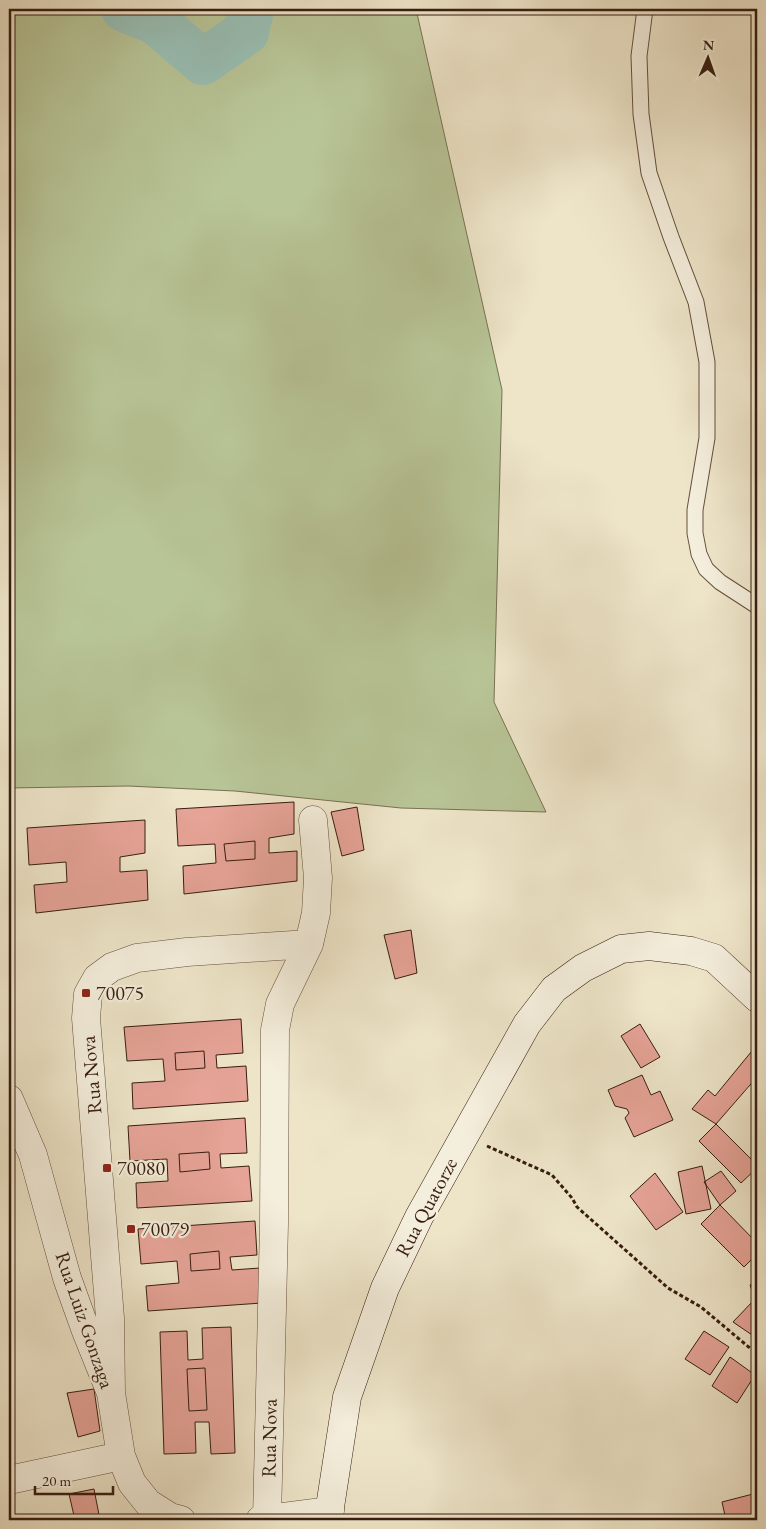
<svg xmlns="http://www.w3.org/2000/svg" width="766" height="1529" viewBox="0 0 766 1529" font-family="'EB Garamond',serif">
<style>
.green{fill:#b8c597;stroke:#787154}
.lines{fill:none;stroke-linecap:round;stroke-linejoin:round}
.river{stroke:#99bfb4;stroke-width:46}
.building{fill:#e6a397;stroke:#371d10}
.lane-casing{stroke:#654f3e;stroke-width:17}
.street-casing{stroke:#654f3e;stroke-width:29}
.secondary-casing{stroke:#371d10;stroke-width:29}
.path{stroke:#371d10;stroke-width:3;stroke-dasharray:4 2.5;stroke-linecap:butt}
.lane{stroke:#f4eedc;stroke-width:15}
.street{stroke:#f4eedc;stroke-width:28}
.secondary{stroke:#f4eedc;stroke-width:28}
.poi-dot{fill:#8f2418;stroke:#f4eedc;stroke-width:2}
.labels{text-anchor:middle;stroke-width:4.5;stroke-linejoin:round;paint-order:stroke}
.poi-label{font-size:20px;fill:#371d10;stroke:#f4eedc;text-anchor:start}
.street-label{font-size:20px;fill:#371d10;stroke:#f4eedc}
</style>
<rect width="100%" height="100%" fill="#eee5c9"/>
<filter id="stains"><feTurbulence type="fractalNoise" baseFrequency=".004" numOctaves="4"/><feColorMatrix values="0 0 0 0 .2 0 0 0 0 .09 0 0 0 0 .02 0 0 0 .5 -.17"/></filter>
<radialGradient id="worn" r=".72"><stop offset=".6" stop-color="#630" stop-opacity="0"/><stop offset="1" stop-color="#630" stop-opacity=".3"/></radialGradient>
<!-- green -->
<path class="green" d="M9,9H416L502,390L494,702L546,812L401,808L235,791L128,786L9,788Z"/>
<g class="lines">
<!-- river -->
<path class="river" d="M124,9L156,22L203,62L246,32L251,9"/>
</g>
<!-- building -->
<path class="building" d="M294,802V834L269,838V853L297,851V881L184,894L183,866L216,863L215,844L178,846L176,809Z
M357,807L364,850L342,856L331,812Z
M145,820V853L120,857V872L147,870L148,900L36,913L34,885L67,882L66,862L29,865L27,828Z
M255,841V859L226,861L224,844Z
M411,930L417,973L395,979L384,935Z
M241,1019L243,1053L216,1055L217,1068L246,1066L248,1101L133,1109L132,1083L165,1081L163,1059L127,1061L124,1027Z
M640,1024L660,1057L641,1068L621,1036Z
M756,1046L757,1047V1077L716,1124L692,1109L708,1090L715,1096Z
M204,1051L205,1068L176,1070L175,1053Z
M642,1075L651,1095L660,1091L673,1120L634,1137L625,1118L629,1113L627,1109L615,1106L608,1090Z
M245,1118L247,1153L220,1154L221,1168L249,1166L252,1201L137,1208L136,1183L168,1181L167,1159L130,1161L128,1126Z
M716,1124L757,1165V1168L741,1183L699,1141Z
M209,1152L210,1169L180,1172L179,1154Z
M702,1166L711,1209L686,1214L678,1172Z
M721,1171L736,1191L720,1205L704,1182Z
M655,1173L683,1212L656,1230L630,1196Z
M720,1205L757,1243V1254L744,1267L701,1224Z
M255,1221L257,1255L230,1257L232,1270L260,1268L262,1303L148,1311L146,1286L179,1283L177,1261L141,1264L138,1229Z
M219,1251L220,1269L191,1271L190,1254Z
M756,1281L757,1282V1335L755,1337L733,1322L755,1299L750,1285Z
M231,1327L235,1453L211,1454L209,1422H195L196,1453L164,1454L160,1332L187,1331L188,1360L203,1359L202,1328Z
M704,1331L729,1347L710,1375L685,1359Z
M730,1357L755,1375L737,1403L712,1386Z
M205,1368L207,1410L189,1411L187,1369Z
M94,1389L100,1431L78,1437L67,1393Z
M94,1489L100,1520H75L69,1494Z
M753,1494L757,1508V1520H726L722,1502Z"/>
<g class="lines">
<!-- lane casing -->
<g class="lane-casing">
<path id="lane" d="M645,9L639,56L641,114L649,173L671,237L696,302L707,362V438L695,510V533L699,554L706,569L720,582L757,606"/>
</g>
<!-- street casing -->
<g class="street-casing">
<path id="street" d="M9,1099L33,1155L67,1278L86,1331L111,1393L121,1456L132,1483L148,1503L170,1517L181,1520
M111,1393L110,1318L86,1018L88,994L97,978L112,967L137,958L187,952L309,944
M9,1480L121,1456
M267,1519L274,1224L275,1030L280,1004L309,944L316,913L318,878L313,820
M260,1520L330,1511"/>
</g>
<!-- secondary casing -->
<g class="secondary-casing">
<path id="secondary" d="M328,1520L347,1397L385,1288L419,1217L527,1024L554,989L583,968L621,949L649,946L691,951L714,958L757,998"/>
</g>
<!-- path -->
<path class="path" d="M487,1146L552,1175L572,1198L577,1207L668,1288L701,1307L757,1354"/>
<!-- lane -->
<use href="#lane" class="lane"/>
<!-- street -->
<use href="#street" class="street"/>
<!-- secondary -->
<use href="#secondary" class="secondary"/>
</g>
<!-- markers -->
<g class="poi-dot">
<rect x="81" y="988" width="10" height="10" rx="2.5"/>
<rect x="102" y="1163" width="10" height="10" rx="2.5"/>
<rect x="126" y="1224" width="10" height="10" rx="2.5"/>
</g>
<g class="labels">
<!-- poi labels -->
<g class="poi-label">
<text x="96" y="1000">70075</text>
<text x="117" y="1175">70080</text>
<text x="141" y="1236">70079</text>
</g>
<!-- street labels -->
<g class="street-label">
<text transform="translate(91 1075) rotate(-95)" y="7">Rua Nova</text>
<text transform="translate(426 1207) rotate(-62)" y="7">Rua Quatorze</text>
<text transform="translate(85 1320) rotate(71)" y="7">Rua Luiz Gonzaga</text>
<text transform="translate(269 1438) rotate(-89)" y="7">Rua Nova</text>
</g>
</g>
<!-- margin -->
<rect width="766" height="1529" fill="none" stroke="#eee5c9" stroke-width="30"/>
<rect x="10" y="10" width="746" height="1509" fill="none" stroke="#371d10" stroke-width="2.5"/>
<rect x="15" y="15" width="736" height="1499" fill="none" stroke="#371d10"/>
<!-- north arrow -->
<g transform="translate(708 58) rotate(2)" stroke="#f4eedc" stroke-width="4" paint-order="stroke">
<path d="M0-4L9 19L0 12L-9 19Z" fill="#371d10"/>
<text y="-8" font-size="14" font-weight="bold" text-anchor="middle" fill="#371d10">N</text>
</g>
<!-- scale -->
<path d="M35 1486v8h78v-8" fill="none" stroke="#371d10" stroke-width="2.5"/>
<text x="42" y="1486" font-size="15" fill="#371d10" stroke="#f4eedc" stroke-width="4" paint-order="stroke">20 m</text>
<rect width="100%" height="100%" filter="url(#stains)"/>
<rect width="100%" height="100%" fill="url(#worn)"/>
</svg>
